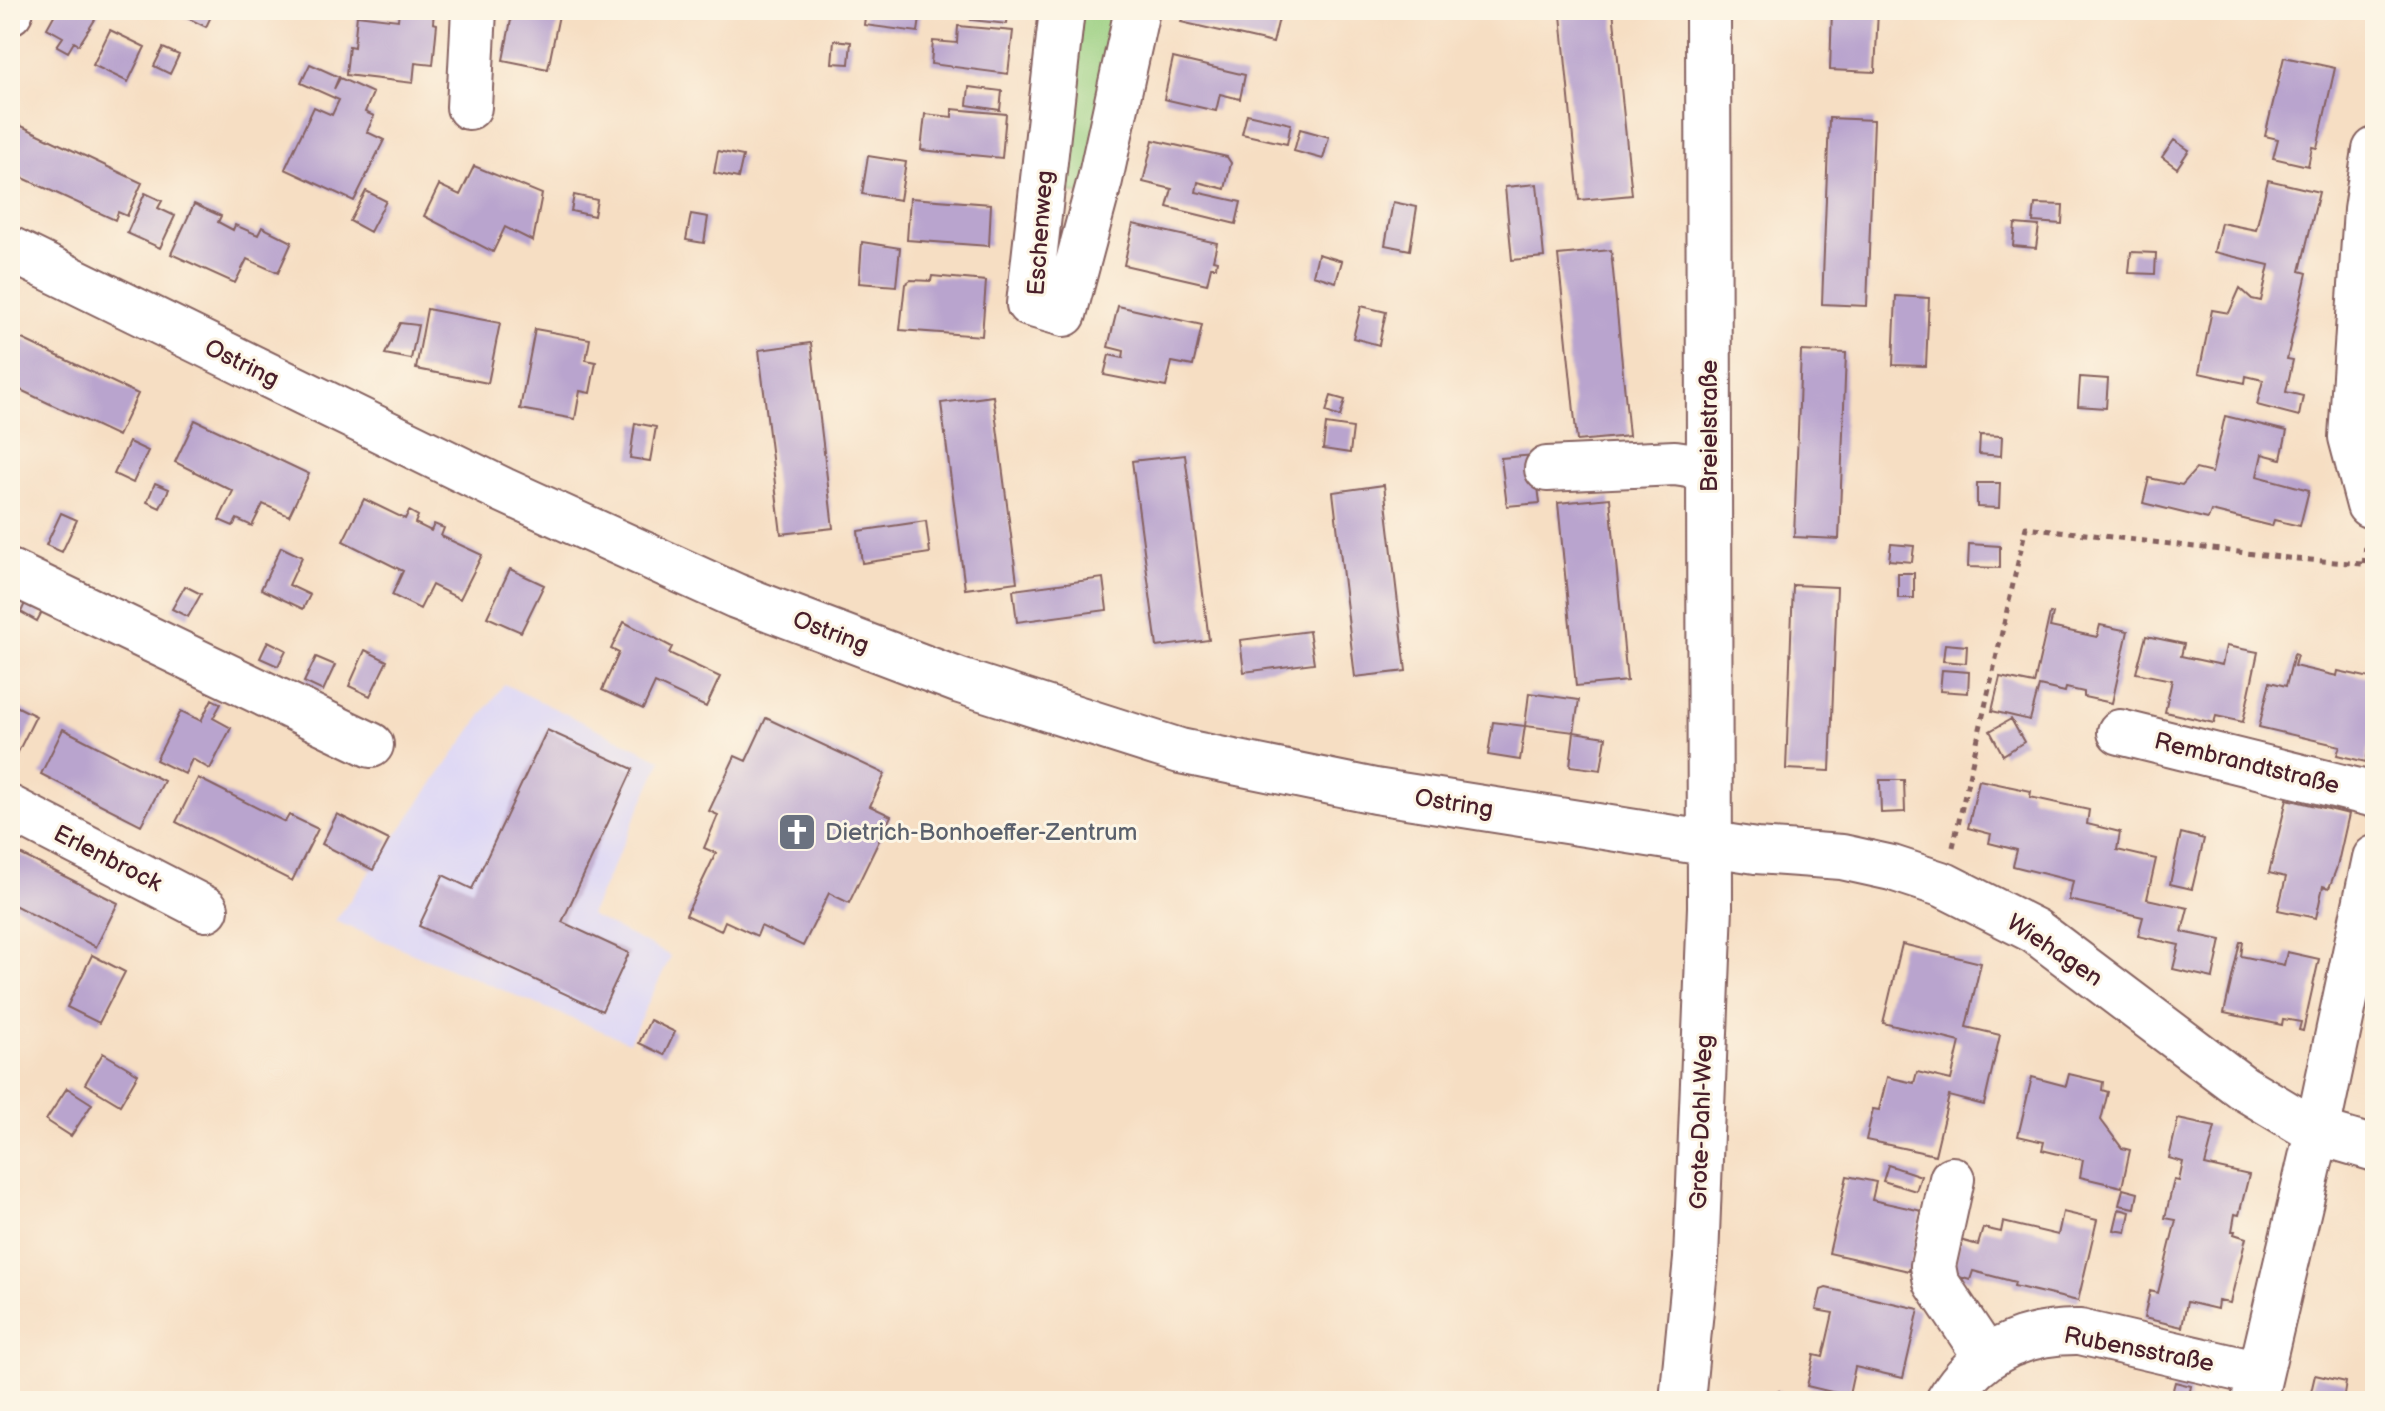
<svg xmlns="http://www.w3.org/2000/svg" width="2385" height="1411" viewBox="0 0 2385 1411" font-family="'Balsamiq Sans',sans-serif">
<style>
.built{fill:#dcd6f6}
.green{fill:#9acf81;stroke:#727756;stroke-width:2}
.building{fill:#b9a4ce}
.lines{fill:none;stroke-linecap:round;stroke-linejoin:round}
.minor-casing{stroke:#866260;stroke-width:48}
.path{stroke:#866260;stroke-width:5;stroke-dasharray:6 6;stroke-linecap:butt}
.minor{stroke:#fff;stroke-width:44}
.labels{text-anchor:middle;stroke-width:6;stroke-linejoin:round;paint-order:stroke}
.street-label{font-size:24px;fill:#4a1f2b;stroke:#fcf5e5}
.worship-label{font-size:24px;fill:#5b616d;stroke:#fcf5e5;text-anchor:start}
</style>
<rect width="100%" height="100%" fill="#fcf5e5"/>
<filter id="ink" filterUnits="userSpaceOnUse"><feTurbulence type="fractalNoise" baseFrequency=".0125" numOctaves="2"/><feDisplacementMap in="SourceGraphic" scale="16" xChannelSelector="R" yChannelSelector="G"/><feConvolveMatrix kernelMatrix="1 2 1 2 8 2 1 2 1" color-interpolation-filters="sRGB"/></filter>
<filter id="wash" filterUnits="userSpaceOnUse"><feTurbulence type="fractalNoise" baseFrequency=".006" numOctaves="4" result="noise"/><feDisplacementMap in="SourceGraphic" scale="32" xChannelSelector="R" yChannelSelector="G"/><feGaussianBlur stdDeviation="1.8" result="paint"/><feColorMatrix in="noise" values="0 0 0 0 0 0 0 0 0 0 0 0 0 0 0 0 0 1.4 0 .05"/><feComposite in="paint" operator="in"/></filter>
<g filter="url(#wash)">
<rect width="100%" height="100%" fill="#f6dec3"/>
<!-- built -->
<path class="built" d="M504,684L662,760L590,915L671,956L629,1042L335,921Z"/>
<!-- green -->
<path class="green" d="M1081,10H1129L1086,195L1065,192Z"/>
<g id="blocks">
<!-- building -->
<path class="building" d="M57,10H101L79,45L74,42L68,52L57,46L63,37L47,28Z
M171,10H214L206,27Z
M399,10H434L433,23L437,24L433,65L415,63L413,83L346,75L349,46L354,47L357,15L398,20Z
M513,10H560L548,69L503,60Z
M866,10L921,12L918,32L864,25Z
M973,10H1008L1007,24L971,20Z
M1184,10H1281L1273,43L1181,22Z
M1613,10L1632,195L1579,200L1561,15Z
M1832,10H1878L1875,72L1830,70Z
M2357,10H2375V15L2357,11Z
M958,26L1013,31L1008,74L931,64L933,41L957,43Z
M110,30L145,47L128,82L93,65Z
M834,40L851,42L849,64L832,63Z
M163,48L179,55L170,74L154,66Z
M2284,57L2335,68L2317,148L2312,147L2308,166L2273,158L2278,139L2265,136Z
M1173,58L1245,75L1240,99L1220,94L1216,111L1164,99Z
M310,64L339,77L334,89L340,78L373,93L365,112L374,116L367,132L384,140L354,201L285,169L314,107L332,115L339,100L301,83Z
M969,87L1002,91L1000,110L967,105Z
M952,109L1006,114L1002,158L921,150L925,114L952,117Z
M1247,114L1291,124L1287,144L1242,134Z
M1829,118L1874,120L1867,306L1822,304Z
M15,123L142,183L127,216L118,212L115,220L10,172V135Z
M1300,129L1329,137L1323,159L1294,151Z
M1153,140L1227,157L1231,163L1225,189L1198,182L1196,192L1241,202L1236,224L1167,207L1172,189L1143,182Z
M2174,140L2189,150L2177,168L2162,157Z
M718,151L743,156L738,178L714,173Z
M868,156L906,162L900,200L862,194Z
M474,166L542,194L533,241L505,227L493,252L424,216L439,185L460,195Z
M2268,180L2319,192L2300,271L2307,273L2287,359L2293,360L2286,392L2303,396L2299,416L2257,405L2263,380L2246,376L2245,383L2199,373L2212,310L2229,313L2240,288L2252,299L2261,301L2269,265L2214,252L2221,223L2256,230Z
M1537,184L1544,257L1512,260L1505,187Z
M366,191L386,201L370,232L350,221Z
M145,193L162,201L158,208L175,216L160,248L127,233Z
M574,195L597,200L594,216L571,211Z
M910,198L991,204L989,246L907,240Z
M1393,202L1417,207L1410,250L1385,245Z
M194,204L221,216L218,222L233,230L235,225L258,235L262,227L292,242L278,273L247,259L235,283L171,254Z
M2035,204L2063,205L2062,224L2033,222Z
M691,214L708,217L704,243L686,240Z
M1133,224L1217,243L1213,260L1217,261L1216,267H1211L1207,284L1124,265Z
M2015,224L2039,226L2036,248L2013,246Z
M862,242L900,248L896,286L859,283Z
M1611,250L1629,436L1577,441L1558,255Z
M2131,252L2156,253L2155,274L2129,273Z
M1318,254L1342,261L1336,282L1313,275Z
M932,276L986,281L982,336L900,330L905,284L911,280L931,281Z
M1896,296L1929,298L1926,366L1893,365Z
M1118,306L1202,325L1193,366L1172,362L1166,387L1104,375L1109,355L1123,358L1124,351L1108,347Z
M1361,306L1386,312L1379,345L1353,338Z
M427,309L500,323L488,383L416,369Z
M400,323L418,325L411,359L385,354Z
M535,329L590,339L586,360L596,362L590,393L580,391L575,419L520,409Z
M20,338L138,394L118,436L10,385V357Z
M811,343L833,528L781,534L759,350Z
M1801,351L1846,353L1839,539L1794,537Z
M2080,377L2108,379L2106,408L2078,406Z
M993,396L1017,582L965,589L941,403Z
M1331,396L1345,400L1340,417L1326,412Z
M2225,416L2287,431L2281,459L2262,454L2257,476L2309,490L2300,526L2274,520L2272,526L2211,511L2208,519L2143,503L2149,478L2182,485L2196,469L2212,473Z
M195,420L309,474L289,516L263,504L252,526L237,519L233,526L219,520L233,491L175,462Z
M635,423L656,427L650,461L630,458Z
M1326,424L1353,428L1350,453L1323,449Z
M1980,435L2002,436L2001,456L1979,454Z
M129,442L148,451L133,483L114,474Z
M1185,455L1209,640L1157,647L1132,461Z
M1534,455L1540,503L1507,506L1501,458Z
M155,483L169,489L160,508L147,502Z
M1977,483H2000L1999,508L1977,507Z
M1384,485L1406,671L1355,677L1333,492Z
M1610,498L1627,681L1576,686L1558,503Z
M364,499L405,519L409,511L418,516L415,523L431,531L434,524L444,528L441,536L482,555L460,599L432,585L420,609L392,595L403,571L343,541Z
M61,513L77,520L62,552L46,545Z
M926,521L930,553L862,563L858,531Z
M1891,544L1914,546L1912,562L1889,560Z
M1969,544L2000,546V568L1968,567Z
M281,547L302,557L289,585L310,595L303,609L261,589Z
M510,569L544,585L521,632L487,617Z
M1898,573H1914V598H1898Z
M1103,578L1107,610L1017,622L1013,590Z
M1793,585L1837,587L1830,771L1786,769Z
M185,586L201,594L188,617L172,609Z
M49,598L37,621L21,612L26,601Z
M2050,613L2053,614L2050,627L2097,637L2100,625L2128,631L2112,703L2084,697V692L2066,688L2065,692L2039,686L2030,720L1992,711L2000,677L2034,684Z
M624,622L672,647L669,653L720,677L706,707L655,683L643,709L602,690L619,653L611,649Z
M1309,631L1314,663L1244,672L1240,640Z
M2146,636L2184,644L2181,656L2222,665L2226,646L2258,652L2243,722L2216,716L2214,723L2165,712L2172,680L2136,673Z
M268,641L286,650L278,666L260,658Z
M1945,644L1967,646L1966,663L1943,661Z
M365,650L387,661L370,696L349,686Z
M2294,654L2297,655L2294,666L2337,676L2338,671L2375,679V723L2366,762L2337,755L2340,746L2259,727L2270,682L2286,686Z
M316,657L335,665L323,691L304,682Z
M1942,670L1969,672L1968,693L1940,691Z
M1529,693L1579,700L1574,732L1525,726Z
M212,699L221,704L213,718L231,728L210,769L192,759L185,774L156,760L181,711L201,721Z
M10,703L36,716L14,760L10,758Z
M766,718L885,774L870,806L891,816L849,903L829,893L803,946L761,926L757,936L725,921L721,931L686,915L716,853L704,848L718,815L709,811L735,756L746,761Z
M2011,719L2024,742L2003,755L1990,731Z
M1493,722L1525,726L1520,760L1488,755Z
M63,729L164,781L141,825L41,774Z
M547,730L633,769L562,922L629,953L602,1011L419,926L443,875L472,889Z
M1574,732L1606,737L1601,770L1570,766Z
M198,778L285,822L289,815L318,829L292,881L176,822Z
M1880,780H1904L1905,812L1881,813Z
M1979,780L2031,791L2030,797L2089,810L2087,824L2120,832L2117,850L2156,859L2147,899L2188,908L2182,932L2221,940L2213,978L2173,969L2179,945L2138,936L2143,917L2069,900L2073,881L2013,866L2017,850L1989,843L1991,834L1968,828Z
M2287,799L2349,814L2337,867L2329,888L2323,886L2316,918L2278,910L2286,877L2269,873Z
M337,814L389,840L373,870L322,844Z
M2181,833L2204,839L2192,889L2170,884Z
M18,853L118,903L96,947L10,903V870Z
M2240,942H2243L2241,956L2284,965L2287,952L2319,959L2303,1031L2299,1030L2301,1022L2283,1019L2282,1025L2224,1013Z
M1902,944L1981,963L1966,1027L2000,1035L1984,1105L1949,1096L1935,1155L1866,1140L1873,1109L1879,1110L1887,1077L1914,1083L1917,1072L1951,1080L1960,1042L1883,1023Z
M92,955L125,972L99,1023L67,1007Z
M650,1020L675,1032L664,1055L639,1043Z
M103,1053L138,1074L120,1105L85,1084Z
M2069,1074L2103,1082L2102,1090L2108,1092L2101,1120L2122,1148L2130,1150L2122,1187L2080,1177L2083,1160L2042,1150L2044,1142L2018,1136L2032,1077L2066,1086Z
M67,1088L92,1104L71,1136L46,1120Z
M2178,1119L2215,1127L2205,1165L2249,1175L2239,1215L2235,1214L2232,1231H2235L2234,1234L2246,1238L2230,1303L2218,1301L2217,1309L2187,1302L2182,1327L2144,1318L2150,1291L2158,1293L2176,1220L2165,1218L2174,1180L2179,1181L2183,1162L2169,1158Z
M1888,1165L1921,1176L1916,1191L1883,1181Z
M1847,1176L1876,1182L1872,1200L1922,1211L1909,1271L1829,1253Z
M2123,1189L2138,1193L2135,1208L2119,1205Z
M2119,1209L2130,1212L2126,1232L2114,1230Z
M2063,1212L2097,1220L2078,1301L2014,1286L2015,1282L1973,1271L1970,1280L1952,1275L1960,1240L1978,1245L1983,1228L2001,1232L2003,1222L2058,1235Z
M1826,1288L1919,1309L1903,1378L1855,1367L1849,1395L1868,1401H1835L1836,1393L1807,1386L1814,1355L1823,1357L1833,1313L1816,1310L1821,1290Z
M2315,1375L2346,1382L2343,1401H2309Z
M2175,1382L2191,1386L2188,1401H2170Z
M1779,1391L1785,1401H1763Z"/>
</g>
</g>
<g filter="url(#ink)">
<use href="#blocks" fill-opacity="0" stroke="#866260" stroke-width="2"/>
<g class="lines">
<!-- minor casing -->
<g class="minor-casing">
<path id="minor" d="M1062,10L1029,304L1064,314L1100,180L1137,10
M10,12L11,10
M469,107L474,10
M10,249L503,490L736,596L960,681L1180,751L1375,791L1756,851L1842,857L1892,868L1944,885L2035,931L2242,1087L2317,1132L2375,1149
M1547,469L1675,463L1709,468
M2369,505L2351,437L2366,210L2375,150
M10,572L371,745
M2120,732L2375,795
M10,808L206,909
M1952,1179L1933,1266L1936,1282L1986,1357
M1682,1401L1696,1259L1710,907L1708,10
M1948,1401C1977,1352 2024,1331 2080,1332L2260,1374
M2254,1401L2317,1132L2375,858"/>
</g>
<!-- path -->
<path class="path" d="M2364,564L2366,545
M1953,847L2026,527L2297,559L2375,565"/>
<!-- minor -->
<use href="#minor" class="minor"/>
</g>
</g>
<!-- icons -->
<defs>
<g id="church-square" transform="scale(2)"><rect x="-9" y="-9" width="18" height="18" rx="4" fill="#6b7280" stroke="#fcf5e5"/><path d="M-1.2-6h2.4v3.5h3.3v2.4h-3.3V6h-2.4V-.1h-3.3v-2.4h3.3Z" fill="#fff"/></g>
</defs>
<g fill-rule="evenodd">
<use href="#church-square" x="797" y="832"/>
</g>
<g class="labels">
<!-- street labels -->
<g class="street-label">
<text transform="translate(1040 233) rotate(-86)" y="8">Eschenweg</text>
<text transform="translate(242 363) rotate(26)" y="8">Ostring</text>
<text transform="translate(1709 426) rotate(-90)" y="8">Breielstraße</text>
<text transform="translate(831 632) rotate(21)" y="8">Ostring</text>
<text transform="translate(2247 763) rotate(14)" y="8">Rembrandtstraße</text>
<text transform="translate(1454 803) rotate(9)" y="8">Ostring</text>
<text transform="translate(108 858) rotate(27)" y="8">Erlenbrock</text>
<text transform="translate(2055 950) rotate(34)" y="8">Wiehagen</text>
<text transform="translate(1701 1122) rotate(-88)" y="8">Grote-Dahl-Weg</text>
<text transform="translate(2139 1349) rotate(11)" y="8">Rubensstraße</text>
</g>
<!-- worship labels -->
<g class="worship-label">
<text x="825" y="840">Dietrich-Bonhoeffer-Zentrum</text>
</g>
</g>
<!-- margin -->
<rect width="2385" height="1411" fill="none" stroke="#fcf5e5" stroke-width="40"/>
</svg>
